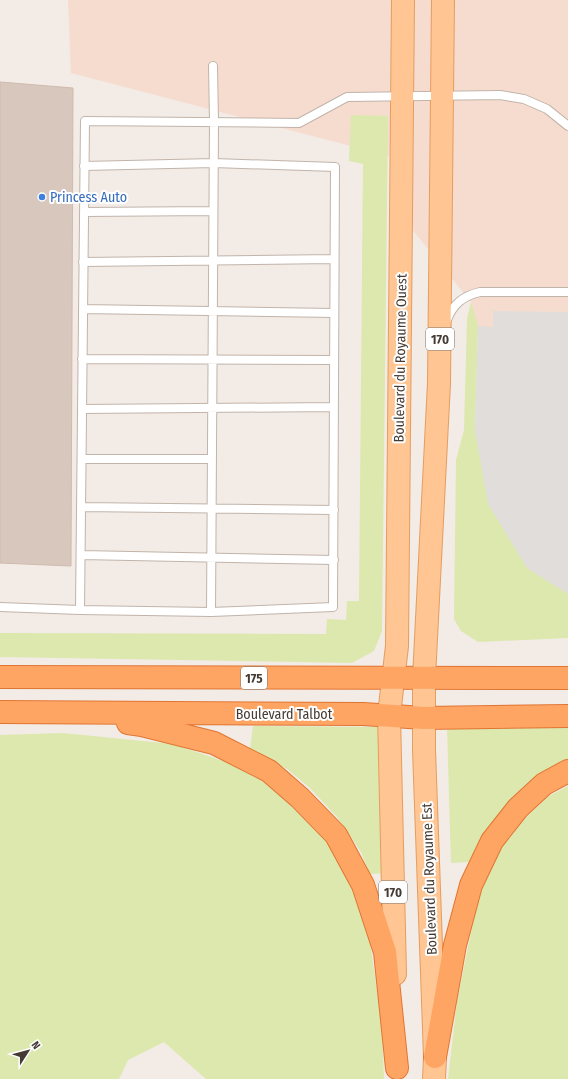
<svg xmlns="http://www.w3.org/2000/svg" width="568" height="1079" viewBox="0 0 568 1079" font-family="'Fira Sans Condensed',sans-serif">
<style>
.commercial{fill:#f6dccf}
.green{fill:#dce8ad}
.parking{fill:#e0ddda}
.building{fill:#d8c7bd;stroke:#cfbaad}
.lines{fill:none;stroke-linecap:round;stroke-linejoin:round}
.lane-casing{stroke:#c1b4aa;stroke-width:10}
.primary-casing{stroke:#e59d60;stroke-width:24}
.highway-casing{stroke:#e07532;stroke-width:24}
.lane{stroke:#fff;stroke-width:8}
.primary{stroke:#ffc592;stroke-width:22}
.highway{stroke:#ffa564;stroke-width:22}
.shop-dot{fill:#3f7fe0;stroke:#fff;stroke-width:1.5}
.labels{text-anchor:middle;stroke-width:4;stroke-linejoin:round;paint-order:stroke}
.shield{fill:#fff;stroke:#7d7671;stroke-width:1}
.shield-label{font-size:13px;font-weight:bold;fill:#453b34}
.shop-label{font-size:14px;fill:#366cbe;stroke:#fff;text-anchor:start}
.street-label{font-size:14px;fill:#453b34;stroke:#fff}
</style>
<rect width="100%" height="100%" fill="#f3ebe5"/>
<!-- commercial -->
<path class="commercial" d="M68,0H393L389,156L71,73Z
M403,0H568V594L527,568L471,302L402,217Z"/>
<!-- green -->
<path class="green" d="M351,115L388,116L382,631L374,651L352,663L0,657V633L326,634L327,619L346,620L347,601H359L363,164L349,161Z
M471,302L478,326L475,431L527,568L568,594V638L478,642L461,631L454,619L456,460L464,430L467,319Z
M253,726L389,727L388,873L370,874L361,852L337,817L310,788L287,769L250,749Z
M447,727L568,728V761L492,825L469,862L451,863Z
M63,733L173,744L232,764L277,788L311,817L342,864L359,898L370,941L382,1028L384,1079H206L164,1042L128,1060L119,1079H0V735Z
M568,786V1079H448L457,1001L478,899L502,841L547,797Z"/>
<!-- parking -->
<path class="parking" d="M493,311L568,312V594L527,568L488,504L475,431L478,326L493,327Z"/>
<!-- building -->
<path class="building" d="M0,82L73,88L71,566L0,563Z"/>
<g class="lines">
<!-- lane casing -->
<g class="lane-casing">
<path id="lane" d="M84,212L213,211
M83,262L334,259
M83,309L334,313
M447,320C453,304 463,296 480,292H568
M82,359L334,360
M82,409L334,407
M82,459H212
M81,507L334,510
M81,555L334,560
M0,607L80,610L85,121L299,123L347,97L500,95L524,99L547,109L568,126
M80,610L211,612L333,607L335,167L214,163L84,166
M211,612L214,122L213,66"/>
</g>
<!-- primary casing -->
<g class="primary-casing">
<path id="primary" d="M395,974L389,715L397,646L403,0
M434,1079L435,1057L424,750V678L439,383L443,0"/>
</g>
<!-- highway casing -->
<g class="highway-casing">
<path id="highway" d="M0,677L568,678
M0,712L363,714L424,718L568,716
M128,723L142,725L214,743L269,771L300,798L336,835L363,885L385,952L397,1068
M435,1057L455,945L471,885L492,841L518,808L544,784L568,771"/>
</g>
<!-- lane -->
<use href="#lane" class="lane"/>
<!-- primary -->
<use href="#primary" class="primary"/>
<!-- highway -->
<use href="#highway" class="highway"/>
</g>
<!-- markers -->
<circle class="shop-dot" cx="42" cy="197" r="4"/>
<g class="labels">
<!-- shield labels -->
<g class="shield">
<rect x="426" y="328" width="28" height="22" rx="3"/>
<rect x="241" y="667" width="26" height="22" rx="3"/>
<rect x="379" y="881" width="28" height="22" rx="3"/>
</g>
<g class="shield-label">
<text x="440" y="344">170</text>
<text x="254" y="683">175</text>
<text x="393" y="897">170</text>
</g>
<!-- shop labels -->
<g class="shop-label">
<text x="50" y="202">Princess Auto</text>
</g>
<!-- street labels -->
<g class="street-label">
<text transform="translate(400 358) rotate(-89)" y="5">Boulevard du Royaume Ouest</text>
<text x="284" y="719">Boulevard Talbot</text>
<text transform="translate(429 879) rotate(-92)" y="5">Boulevard du Royaume Est</text>
</g>
</g>
<!-- north arrow -->
<g transform="translate(28 1051) rotate(54)" stroke="#ffffff" stroke-width="3" paint-order="stroke">
<path d="M0-3L7 15L0 10L-7 15Z" fill="#453b34"/>
<text y="-6" font-size="11" font-weight="bold" text-anchor="middle" fill="#453b34">N</text>
</g>
</svg>
